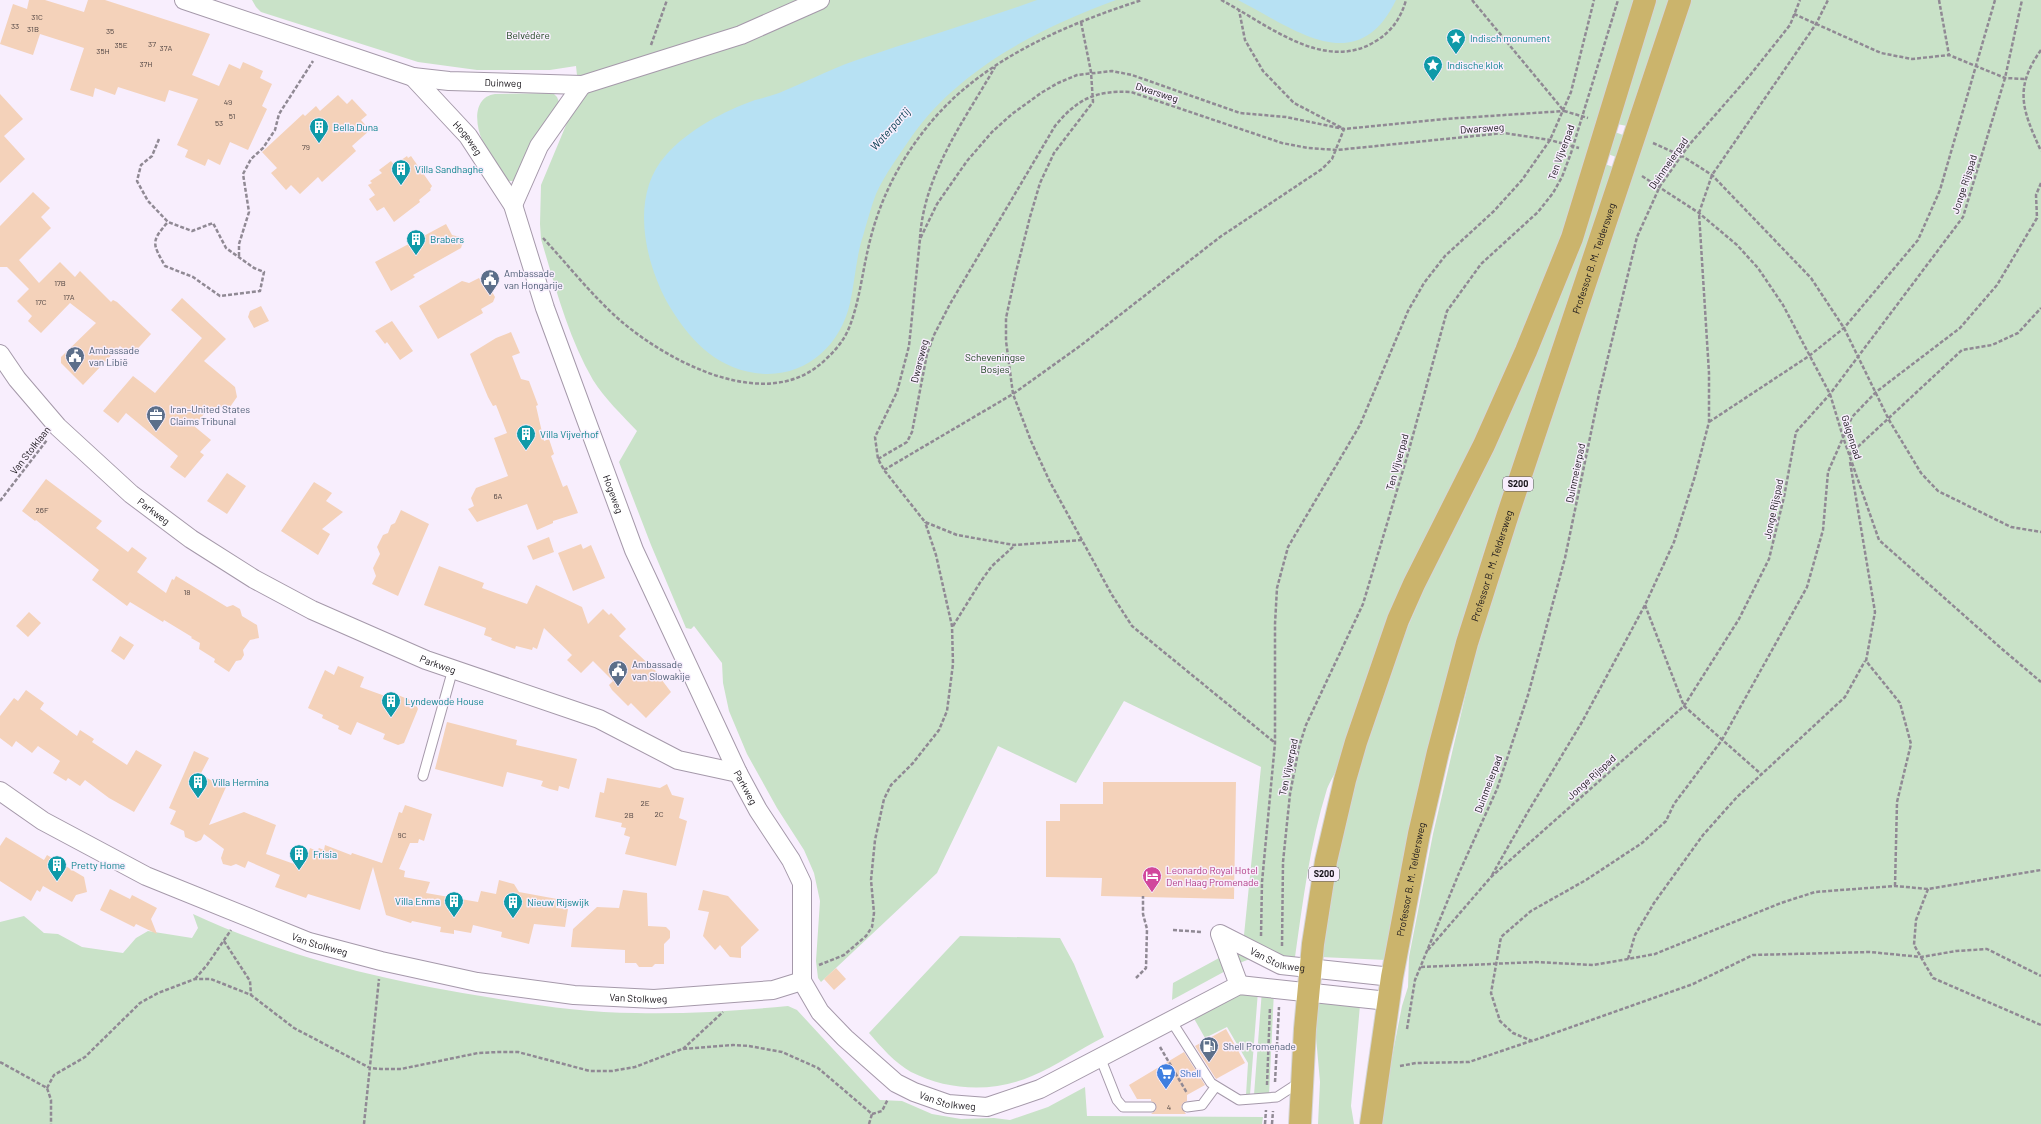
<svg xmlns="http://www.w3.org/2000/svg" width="2041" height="1124" viewBox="0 0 2041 1124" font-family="Barlow,sans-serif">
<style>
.green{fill:#c9e2c8}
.water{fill:#b7e1f3}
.building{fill:#f4d2ba}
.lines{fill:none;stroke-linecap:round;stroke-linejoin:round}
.service-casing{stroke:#a599aa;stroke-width:11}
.minor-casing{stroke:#a599aa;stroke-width:20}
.primary-casing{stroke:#d5d5d6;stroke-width:24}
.path{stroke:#908994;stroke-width:2.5;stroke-dasharray:4 2;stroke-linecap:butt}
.service{stroke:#fff;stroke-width:9}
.minor{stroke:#fff;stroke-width:18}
.primary{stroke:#cbb46c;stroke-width:22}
.labels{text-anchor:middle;stroke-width:3;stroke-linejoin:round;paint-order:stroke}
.number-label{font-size:8px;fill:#4f4442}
.shield{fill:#f8eefd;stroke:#5b555e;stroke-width:1}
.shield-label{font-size:9px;font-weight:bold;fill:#18141a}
.park-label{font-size:10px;fill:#133c15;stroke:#f8eefd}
.culture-label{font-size:10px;fill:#0d838f;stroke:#f8eefd;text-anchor:start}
.street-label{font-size:10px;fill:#18141a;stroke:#f8eefd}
.service-label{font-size:10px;fill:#4e5e75;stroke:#f8eefd;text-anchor:start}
.hotel-label{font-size:10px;fill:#b23c85;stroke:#f8eefd;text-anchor:start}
.shop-label{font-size:10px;fill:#366cbe;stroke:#f8eefd;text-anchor:start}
.water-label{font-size:11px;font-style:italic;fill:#003a4d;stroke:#f8eefd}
</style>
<rect width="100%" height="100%" fill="#f8eefd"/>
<!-- green -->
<path class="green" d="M252,0H1634C1604,96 1578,195 1541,288C1495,405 1438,516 1385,629C1366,673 1352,719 1338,765C1336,773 1330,781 1327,789C1310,843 1303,901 1295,957L1274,959L1260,955L1242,962L1172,1000L1173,983L1243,945L1261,767L1124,701L1076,783L998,746L937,873L821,982L818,978L816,961L820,901L814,873L804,850L777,808L747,754L729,711L723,683L722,663L694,626L691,629L686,628L651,545L619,462L637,431C622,415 605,399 593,380C568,337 555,286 541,239L540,224L541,185L579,94L576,66L550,70H477L418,62L261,12L256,7Z
M1655,0H1669L1627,126L1617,124Z
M1691,0H2041V1124H1379L1402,1006L1408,987L1409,957L1433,834L1473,663L1519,511Z
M553,93L557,97L559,102L515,181H506C498,168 488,154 482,140C475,124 473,97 495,94Z
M1615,132L1623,135L1616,157L1608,154Z
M1605,164L1613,167L1484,551L1465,614L1386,960L1321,957L1334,871L1359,767L1390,669Z
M193,914C288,958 390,982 493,998C540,1006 588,1013 636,1013C687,1014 737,1011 788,1006L797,1010L880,1100L902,1101L932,1114L961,1119L994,1118L1010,1120L1048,1107L1085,1087L1087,1116L1263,1117L1262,1124H0V922L24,916L44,933L58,934L82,947L123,953L136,938L148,931L192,938L198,928Z
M960,936L1060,938L1074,964L1104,1037C1080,1049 1056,1066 1032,1076C993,1093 949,1091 911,1072C895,1063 881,1047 869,1033Z
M1240,990L1258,991L1250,1095H1246L1248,1063L1227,1027L1205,1038L1192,1015Z
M1262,990L1274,991L1269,1095H1254Z
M1318,1002L1360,1005L1351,1106L1354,1124H1318L1320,1082L1315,1026Z"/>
<!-- water -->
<path class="water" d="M1037,0H1116C1040,28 960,68 912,136C900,154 885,174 876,194C871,207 867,222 863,236C856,257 855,281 850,303C840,348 802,380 755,373C714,367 687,337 667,302C644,259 630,195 666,155C688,130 724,111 755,100C763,98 771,96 779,93C804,83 828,70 854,61C914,40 976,22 1037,0Z
M1238,0H1396C1357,81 1293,28 1238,0Z"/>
<!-- building -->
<path class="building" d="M29,0H45L84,12L88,0H105L210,34L192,75L219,86L229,64L240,69L243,62L263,71L260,78L272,84L262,106L267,109L248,150L230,142L220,165L208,159L205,166L185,157L188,150L177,145L198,99L169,90L165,102L118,87L115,95L95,88L93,97L70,90L84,48L40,34L33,55L0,44L13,4L27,9Z
M0,94L23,119L4,136L25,159L0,183Z
M338,95L347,104L352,99L367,115L361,120L370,130L352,146L356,151L322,182L318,177L300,194L291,185L286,190L271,173L277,168L262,152L303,114L305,116L316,106L320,111Z
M407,156L408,158L411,156L432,186L430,189L431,190L419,200L420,202L394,222L384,207L377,211L369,199L375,195L368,185L372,183L370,181L382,173L379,170L391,161L394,165Z
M33,192L50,208L41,217L51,228L19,260L39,283L60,262L75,277L80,271L111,302L113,300L117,302L151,334L131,356L120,346L83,385L61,363V357L96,323L70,303L41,333L28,321L32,316L17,301L29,289L7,267H0V226Z
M446,224L452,235L460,237L463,242L461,248L413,275L415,277L391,291L375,262Z
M479,278L485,289L491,290L495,297L493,302L481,309L483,313L438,339L419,306L462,281L469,283Z
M182,298L226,339L204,361L235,387L237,397L230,407H210L194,426L211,440L200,452L204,455L185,478L170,467L178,456L126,413L118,423L103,411L133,376L155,393L202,338L171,310Z
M261,306L269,321L254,328L248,317L250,311Z
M392,321L413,351L400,360L387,342L385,344L375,331Z
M511,332L520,353L512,356L521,379L529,381L538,405L536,406L544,441L549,439L554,454L551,456L563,487L567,485L578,513L553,521V523L537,530L527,504L477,522L468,509L474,506L471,498L476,488L508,476L494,438L507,433L496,405L493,406L488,397L470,354L496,338Z
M227,473L246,486L227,514L207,501Z
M46,479L102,521L96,528L128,552L132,547L147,558L137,572L166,593L172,579L174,580L176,576L227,607L233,605L240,609L242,616L257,625L259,638L250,640L243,650L244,655L241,660L236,661L229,672L214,662L215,659L199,649L200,643L191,638L192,637L164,620L163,622L130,602L127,606L92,580L99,570L36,520L35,521L22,511Z
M314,482L332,493L326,501L343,512L322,529L330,534L318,555L281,531Z
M401,510L429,524L398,596L372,584L376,576L373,568L380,554L377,547L383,535L388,533L391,525L395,523Z
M549,537L554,552L533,560L527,546Z
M581,544L583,549L591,545L605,578L573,591L558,553Z
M439,566L484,583L482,588L527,604L536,585L582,607L588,624L603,609L609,615L611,613L626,629L619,636L659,674L658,675L671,692L646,718L631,703L628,706L612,690L609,685L613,681L593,661L581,673L567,660L572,655L544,628L537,649L533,647L532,650L516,646L515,649L491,640L492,638L484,635L486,628L424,605Z
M29,612L41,623L28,637L16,626Z
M120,636L134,645L124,660L111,651Z
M338,666L364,677L360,687L385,696L393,693L415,702L418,709L404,743L398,745L383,739L385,734L357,722L351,735L338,729L339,726L322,718L323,715L308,708L325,670L334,675Z
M26,690L44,703L40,709L77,736L80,730L94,739L92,742L127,765L136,750L162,765L134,812L109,798L85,780L80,786L68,778L66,781L53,773L60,761L38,746L32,753L16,741L12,747L0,738V716L14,698L18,701Z
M447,722L517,740L516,745L577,759L569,789L559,786L558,791L550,789L541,786L543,781L507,772L503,787L435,769Z
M194,751L209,758L200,775L226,787L209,825L244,812L276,825L266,854L297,865L299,861L305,863L310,848L317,851L319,848L324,850L325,845L351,855L352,853L382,863L399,812L402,813L405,805L432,814L424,841L419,839L418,843H410L399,869L405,871L404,877L430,882L426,893L478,902L481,891L496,894L499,880L514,884L519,892L557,899L556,908L568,909L565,927L534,924L529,944L501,937L502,932L473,925L471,933L454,930V934L440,932L441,927L412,921L411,923L386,915L373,867L360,910L308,894L306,898L275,887L280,875L248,861L245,868L236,864L231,866L223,864L221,858L224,849L204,834L201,840L196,842L185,837L184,831L170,824L176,811L169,808Z
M607,778L660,788L667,784L672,795L684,798L679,818L687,821L676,866L625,854L630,837L624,835L626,828L621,827L622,823L595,817L600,792L604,793Z
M1103,782H1236L1234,899L1101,896L1102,878L1046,877V821H1060V804H1103Z
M6,837L44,860L47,855L84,877L87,892L76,895L72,902L43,886L40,892L37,890L31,901L0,881V846Z
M110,889L130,899L132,895L157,908L151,919L157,934L136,924L134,927L100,910Z
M623,890L647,893L648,926L666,927L670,931V938L664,944V964H655L652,967H639L636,963H625V950L571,947L573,929L597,907L619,908Z
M703,890L728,896L759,930L741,947V958L730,957L720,945L715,950L703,936L709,912L698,910Z
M836,968L846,979L834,990L824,979Z
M1226,1029L1245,1063L1216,1079L1195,1046Z
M1184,1052L1205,1085L1187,1095V1101L1183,1103L1181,1107L1186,1114H1151L1156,1110V1104L1151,1101V1099H1137L1129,1085Z"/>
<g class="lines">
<!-- service casing -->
<g class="service-casing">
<path id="service" d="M423,776L453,669
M1170,1019L1211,1083L1239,1100L1277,1097L1300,1082
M1100,1057L1117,1100L1123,1107H1151
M1187,1107L1202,1105L1216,1086"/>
</g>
<!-- minor casing -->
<g class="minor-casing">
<g id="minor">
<path id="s1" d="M184,0L413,77L449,81L582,85L741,35L820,0"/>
<path id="s2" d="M413,77L468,136L513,205L545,308L634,550L738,773L758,810L791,860L802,883V981"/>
<path d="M513,205L539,146L582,85"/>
<path id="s3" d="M0,354L17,379L58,427L131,494L191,539L254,579L312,610L426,660L599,719L678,760L738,773"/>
<path id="s4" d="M0,791L43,821L146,876L309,942L381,961L477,982L574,995L654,999L773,990L802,981"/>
<path id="s5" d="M802,981L820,1012L845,1038L896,1083L914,1092L948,1104L987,1107L1040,1089L1239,985L1388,1001"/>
<path id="s6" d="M1239,985L1220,934L1281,965L1392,977"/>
</g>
</g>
<!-- primary casing -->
<g class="primary-casing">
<g id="primary">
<path d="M1300,1124L1305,1029L1313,944L1326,861L1345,780L1356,742L1398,620L1414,584L1484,445L1526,351L1572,238L1645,0"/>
<path id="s7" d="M1371,1124L1392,977L1419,834L1438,752L1467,643L1509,511L1680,0"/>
</g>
</g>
<!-- path -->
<path class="path" d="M1221,0C1266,23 1324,74 1376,41C1392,31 1401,18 1406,0
M1472,0L1564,111L1588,118
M1939,0L1949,55
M1794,14L1881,53L1912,59L1949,55L2005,78L2025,79
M1081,22L1091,72L1093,102L1054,153L1040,183L1030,217L1016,272L1006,318V341L1013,394L1031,441L1050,482L1112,595L1132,626L1274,742
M651,45L667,0
M2041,50C2013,89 2023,111 2041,151
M159,139L152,156L141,165L137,181L148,201L168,222L192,231L213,223L226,248L254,268L264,272L260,291L220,296L193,277L165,266C153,244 150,242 168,222
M1653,143L1682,156L1712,175L1811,278L1844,328L1889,420L1921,473L1938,491L2011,527L2041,532
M1642,176L1699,213L1737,245L1758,268L1783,305L1830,394L1843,437L1879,540L2002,649L2041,682
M2041,183L2036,195L2037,218L1997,285L1960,328L1876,392L1852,417L1828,472L1823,530L1807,587L1722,740L1674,804L1666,821L1642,843L1586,880L1531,911L1501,937L1491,993L1500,1021L1513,1033L1532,1041L1693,984L1753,955L1870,952L1921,957L1956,951L1987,949L2041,976
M543,238C569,266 593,297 622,322C672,364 770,415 826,359C836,350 844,340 849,328C859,303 862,275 868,249C878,203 898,163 927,127C979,61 1064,25 1142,0
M920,238C924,174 964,121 995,67
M239,256V244L249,212L243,174L251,159L263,148L275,130L279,114L313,61
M1709,422L1809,356L1844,328L1918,240L1940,190L1995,0
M1849,455L1962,350L1992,345L2018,333L2041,308
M878,459L907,442L912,432L927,354L934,335L950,304L1055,126C1077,99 1096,90 1131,92L1282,143L1308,148L1337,150L1504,133L1550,140L1579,148
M1850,462L1875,612L1866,661L1900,703L1911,744L1897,802L1895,886
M884,470L1013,394L1080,346L1220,237L1322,169L1332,159L1344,129L1294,103L1263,71L1245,40L1239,10
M0,501L47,440
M1082,540L1014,545L957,535L925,522L884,470L878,459L875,437L897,392L909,346L920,239L937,204L967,161L992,132L1012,114L1041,93L1058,83L1077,75L1112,71L1132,75L1240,113L1286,117L1344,129L1445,119L1564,111
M1645,605L1684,706L1761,774
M953,626L981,581L992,566L1014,546
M1492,875L1529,810L1582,722L1645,605L1674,542L1695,476L1709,422V373L1699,213L1712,175L1816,24L1828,0
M1928,889L1916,920L1914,945L1933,978L2041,1025
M1173,930L1202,932
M1261,936L1262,882L1275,743V624L1277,588L1288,547L1360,425L1408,311L1424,283L1445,256L1494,211L1522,180L1550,140L1571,92L1594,0
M224,941L250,981L251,995
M1282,946L1283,862L1290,794L1299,747L1306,725L1363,604L1407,457L1447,311L1481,264L1538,212L1553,193L1562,177L1571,153L1618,0
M1428,950L1491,877L1684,706L1739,619L1769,559L1784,497L1796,432L1830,394L1963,217L2005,78L2022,0
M1628,959L1635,935L1654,903L1703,835L1737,797L1845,697L1865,661
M819,965L844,955L866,936L872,927L874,913L871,880L875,840L884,799L891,785L913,763L939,730L947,711L953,664L952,626L936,555L925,522
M1421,967L1536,962L1593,965L1628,959L1655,954L1781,903L1815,892L1895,886L1928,889L2041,870
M1136,978L1146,968L1147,929L1143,914V896
M195,979L207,965L231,930
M1407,1029L1415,980L1459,873L1497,789L1528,695L1565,558L1599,394L1637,237L1660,186L1689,145L1751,74L1790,25L1800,0
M1160,1047L1187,1093
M683,1049L723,1012
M0,1062L47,1088L51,1100V1124
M1400,1066L1416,1063L1469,1062L1531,1041
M1275,1082L1279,1007
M1267,1085L1270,1007
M47,1088L54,1075L85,1057L140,1003L158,993L195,979H211L251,995L294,1028L370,1068L381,1069H401L478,1053L499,1052H518L590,1071H612L635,1067L682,1049L733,1045L749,1046L782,1052L818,1068L872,1114
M872,1114L882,1111L888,1099
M364,1124L379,979
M869,1124L872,1114
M1265,1124L1266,1110
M1272,1124L1273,1111"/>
<!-- service -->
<use href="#service" class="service"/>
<!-- minor -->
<use href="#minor" class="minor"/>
<!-- primary -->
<use href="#primary" class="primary"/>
</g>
<!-- icons -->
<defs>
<g id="sight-pin" transform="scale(1)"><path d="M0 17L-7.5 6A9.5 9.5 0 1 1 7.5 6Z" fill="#0f9aa8" stroke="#f8eefd"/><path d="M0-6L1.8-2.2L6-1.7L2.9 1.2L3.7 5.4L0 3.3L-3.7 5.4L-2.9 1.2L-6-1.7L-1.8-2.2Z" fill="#fff"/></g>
<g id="building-pin" transform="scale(1)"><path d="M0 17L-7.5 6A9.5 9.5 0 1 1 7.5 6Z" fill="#0f9aa8" stroke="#f8eefd"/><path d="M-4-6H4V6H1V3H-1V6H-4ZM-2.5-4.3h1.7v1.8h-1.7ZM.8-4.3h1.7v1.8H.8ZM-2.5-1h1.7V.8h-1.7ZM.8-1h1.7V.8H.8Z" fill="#fff"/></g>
<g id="civic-pin" transform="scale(1)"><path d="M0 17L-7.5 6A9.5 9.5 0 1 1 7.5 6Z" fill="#5c6f8a" stroke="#f8eefd"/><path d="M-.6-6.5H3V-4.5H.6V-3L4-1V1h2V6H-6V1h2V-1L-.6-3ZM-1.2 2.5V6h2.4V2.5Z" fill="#fff"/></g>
<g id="office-pin" transform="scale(1)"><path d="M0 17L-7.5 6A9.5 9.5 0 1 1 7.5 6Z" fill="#5c6f8a" stroke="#f8eefd"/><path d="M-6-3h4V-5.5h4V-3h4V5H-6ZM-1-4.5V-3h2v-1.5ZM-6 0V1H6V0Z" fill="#fff"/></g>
<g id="hotel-pin" transform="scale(1)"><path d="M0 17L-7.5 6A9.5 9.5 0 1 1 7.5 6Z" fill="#d1479c" stroke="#f8eefd"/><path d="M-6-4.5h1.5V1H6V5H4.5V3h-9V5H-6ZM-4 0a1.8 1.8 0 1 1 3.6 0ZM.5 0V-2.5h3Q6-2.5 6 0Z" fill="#fff"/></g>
<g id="fuel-pin" transform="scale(1)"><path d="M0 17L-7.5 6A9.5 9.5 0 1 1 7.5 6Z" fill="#5c6f8a" stroke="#f8eefd"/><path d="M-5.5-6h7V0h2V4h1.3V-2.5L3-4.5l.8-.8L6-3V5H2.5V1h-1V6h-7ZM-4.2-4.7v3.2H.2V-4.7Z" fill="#fff"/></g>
<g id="supermarket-pin" transform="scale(1)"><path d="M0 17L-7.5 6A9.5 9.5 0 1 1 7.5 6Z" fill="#3f7fe0" stroke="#f8eefd"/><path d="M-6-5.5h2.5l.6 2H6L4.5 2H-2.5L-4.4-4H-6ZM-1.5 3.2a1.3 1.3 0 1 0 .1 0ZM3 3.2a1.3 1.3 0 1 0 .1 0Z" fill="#fff"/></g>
</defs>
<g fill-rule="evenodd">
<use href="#sight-pin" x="1456" y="38"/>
<use href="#sight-pin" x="1433" y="65"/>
<use href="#building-pin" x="319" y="127"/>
<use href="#building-pin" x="401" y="169"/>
<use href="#building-pin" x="416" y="239"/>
<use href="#civic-pin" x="490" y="279"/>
<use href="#civic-pin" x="75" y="356"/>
<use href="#office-pin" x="156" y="415"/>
<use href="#building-pin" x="526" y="434"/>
<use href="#civic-pin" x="618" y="670"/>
<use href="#building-pin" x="391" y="701"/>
<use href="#building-pin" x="198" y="782"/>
<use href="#building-pin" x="299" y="854"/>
<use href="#building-pin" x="57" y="865"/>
<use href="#hotel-pin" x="1152" y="876"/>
<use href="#building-pin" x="454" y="901"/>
<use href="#building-pin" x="513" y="902"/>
<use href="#fuel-pin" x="1209" y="1046"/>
<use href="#supermarket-pin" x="1166" y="1073"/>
</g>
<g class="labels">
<!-- number labels -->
<g class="number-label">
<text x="37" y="20">31C</text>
<text x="15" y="29">33</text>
<text x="33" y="32">31B</text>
<text x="110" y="34">35</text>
<text x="152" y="47">37</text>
<text x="121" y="48">35E</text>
<text x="166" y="51">37A</text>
<text x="103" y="54">35H</text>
<text x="146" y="67">37H</text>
<text x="228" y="105">49</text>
<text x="232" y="119">51</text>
<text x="219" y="126">53</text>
<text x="306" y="150">79</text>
<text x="60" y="286">17B</text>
<text x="69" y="300">17A</text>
<text x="41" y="305">17C</text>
<text x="498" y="499">6A</text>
<text x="42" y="513">26F</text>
<text x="187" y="595">18</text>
<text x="645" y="806">2E</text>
<text x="659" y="817">2C</text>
<text x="629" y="818">2B</text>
<text x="402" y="838">9C</text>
<text x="1169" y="1110">4</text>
</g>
<!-- shield labels -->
<g class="shield">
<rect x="1503" y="477" width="30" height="14" rx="3"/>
<rect x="1309" y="867" width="30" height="14" rx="3"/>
</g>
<g class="shield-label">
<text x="1518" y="487">S200</text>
<text x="1324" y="877">S200</text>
</g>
<!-- park labels -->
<g class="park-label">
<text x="528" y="39">Belvédère</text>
<text x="995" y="361">Scheveningse<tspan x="995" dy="12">Bosjes</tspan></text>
</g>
<!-- culture labels -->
<g class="culture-label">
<text x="1470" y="42">Indisch monument</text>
<text x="1447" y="69">Indische klok</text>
<text x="333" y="131">Bella Duna</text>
<text x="415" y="173">Villa Sandhaghe</text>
<text x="430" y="243">Brabers</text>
<text x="540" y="438">Villa Vijverhof</text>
<text x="405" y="705">Lyndewode House</text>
<text x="212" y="786">Villa Hermina</text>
<text x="313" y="858">Frisia</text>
<text x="71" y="869">Pretty Home</text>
<text x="440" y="905" text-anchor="end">Villa Enma</text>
<text x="527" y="906">Nieuw Rijswijk</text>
</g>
<!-- street labels -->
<g class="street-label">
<text dy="4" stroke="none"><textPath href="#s1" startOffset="332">Duinweg</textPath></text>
<text transform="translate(1157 92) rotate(18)" y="4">Dwarsweg</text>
<text transform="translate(1482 128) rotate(-4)" y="4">Dwarsweg</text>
<text dy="4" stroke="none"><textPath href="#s2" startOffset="82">Hogeweg</textPath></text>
<text transform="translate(1561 152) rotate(-70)" y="4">Ten Vijverpad</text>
<text transform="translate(1668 163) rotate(-55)" y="4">Duinmeierpad</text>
<text transform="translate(1964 184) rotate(-72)" y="4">Jonge Rijspad</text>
<text dy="4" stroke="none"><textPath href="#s7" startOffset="896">Professor B. M. Teldersweg</textPath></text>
<text transform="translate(919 361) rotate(-76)" y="4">Dwarsweg</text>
<text transform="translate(1852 437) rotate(72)" y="4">Galgenpad</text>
<text transform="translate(30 450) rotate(-52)" y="4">Van Stolklaan</text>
<text transform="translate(1397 462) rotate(-74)" y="4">Ten Vijverpad</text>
<text transform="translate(1575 473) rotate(-78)" y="4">Duinmeierpad</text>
<text dy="4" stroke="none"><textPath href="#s2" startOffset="469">Hogeweg</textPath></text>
<text transform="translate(1773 509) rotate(-78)" y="4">Jonge Rijspad</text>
<text dy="4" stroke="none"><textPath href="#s3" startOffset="221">Parkweg</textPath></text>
<text dy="4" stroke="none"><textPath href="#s7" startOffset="572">Professor B. M. Teldersweg</textPath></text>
<text dy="4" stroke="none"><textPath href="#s3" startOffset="545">Parkweg</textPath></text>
<text transform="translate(1288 767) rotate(-78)" y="4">Ten Vijverpad</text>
<text transform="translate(1591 777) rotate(-42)" y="4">Jonge Rijspad</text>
<text transform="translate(1488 784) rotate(-69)" y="4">Duinmeierpad</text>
<text dy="4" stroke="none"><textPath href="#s2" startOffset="791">Parkweg</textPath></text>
<text dy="4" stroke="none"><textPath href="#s7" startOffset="248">Professor B. M. Teldersweg</textPath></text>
<text dy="4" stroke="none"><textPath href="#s4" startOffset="356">Van Stolkweg</textPath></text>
<text dy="4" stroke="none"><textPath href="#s6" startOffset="118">Van Stolkweg</textPath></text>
<text dy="4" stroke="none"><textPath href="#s4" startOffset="680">Van Stolkweg</textPath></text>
<text dy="4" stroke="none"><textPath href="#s5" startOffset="195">Van Stolkweg</textPath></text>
</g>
<!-- service labels -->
<g class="service-label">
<text x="504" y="277">Ambassade<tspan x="504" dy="12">van Hongarije</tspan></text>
<text x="89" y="354">Ambassade<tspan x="89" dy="12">van Libië</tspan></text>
<text x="170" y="413">Iran–United States<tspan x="170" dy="12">Claims Tribunal</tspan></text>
<text x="632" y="668">Ambassade<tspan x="632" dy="12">van Slowakije</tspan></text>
<text x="1223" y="1050">Shell Promenade</text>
</g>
<!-- hotel labels -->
<g class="hotel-label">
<text x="1166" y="874">Leonardo Royal Hotel<tspan x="1166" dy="12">Den Haag Promenade</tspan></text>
</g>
<!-- shop labels -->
<g class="shop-label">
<text x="1180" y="1077">Shell</text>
</g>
<!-- water labels -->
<g class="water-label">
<text transform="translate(890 129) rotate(-48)" y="4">Waterpartij</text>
</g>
</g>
</svg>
